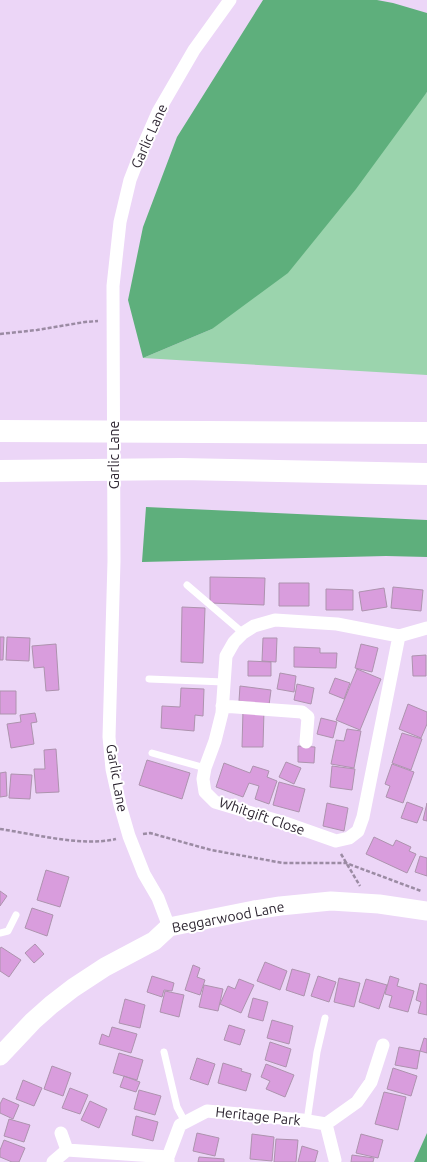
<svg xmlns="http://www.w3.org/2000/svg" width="427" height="1162" viewBox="0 0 427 1162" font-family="Ubuntu,sans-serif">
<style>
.green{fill:#9bd4ad}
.forest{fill:#5eaf7c}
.building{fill:#d99ddd;stroke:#ad93ae}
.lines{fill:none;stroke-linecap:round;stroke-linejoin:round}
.path{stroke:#9b8ba3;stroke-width:2.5;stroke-dasharray:4 2;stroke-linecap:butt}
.lane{stroke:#fff;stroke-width:7}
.street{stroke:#fff;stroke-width:13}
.secondary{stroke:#fff;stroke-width:19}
.highway{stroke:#fff;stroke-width:22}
.labels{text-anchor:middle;stroke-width:4;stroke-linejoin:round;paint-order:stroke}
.street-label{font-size:14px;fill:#2e2632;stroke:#fff}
</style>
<rect width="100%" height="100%" fill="#ecd6f7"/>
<!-- green -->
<path class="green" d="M427,92V375L143,358L212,329Z"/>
<!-- forest -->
<path class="forest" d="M263,0H377L393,3L427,13V92L356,189L288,273L212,329L143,358L128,300L143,227L177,137Z
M146,507L427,520V557L386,556L142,562Z
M427,1133V1162H414Z"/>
<!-- building -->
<path class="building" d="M210,577L265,578L264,605L210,603Z
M279,583H309V606H279Z
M393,587L423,590L421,611L391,608Z
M384,588L387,607L362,611L359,592Z
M326,589L353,590V610H326Z
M182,607L205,608L203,663L181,662Z
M0,637H4L3,660H0Z
M7,637L30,638L29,661L6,660Z
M263,638H277L276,662L262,661Z
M56,644L59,690L46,691L44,667L34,668L32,646Z
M361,644L378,648L372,672L355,668Z
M294,647L320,648V653H337L336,668L294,667Z
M426,655V676H413L412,656Z
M248,661L271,662V676H248Z
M357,669L381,679L360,730L336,720Z
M280,673L296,676L294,692L277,689Z
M335,678L350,683L344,699L329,693Z
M297,684L314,688L311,704L294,700Z
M240,686L271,690L269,705L239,701Z
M181,688L204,689L203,716L195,715L194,731L161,728L162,706L180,707Z
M0,691H16V714H0Z
M408,704L427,712V724L421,738L399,729Z
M243,710H264L263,747H242Z
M35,713L37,722L31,723L34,744L11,748L7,724L21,722L20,715Z
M321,718L337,722L333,738L317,734Z
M347,729L361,731L354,768L331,764L336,740L344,741Z
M402,733L422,739L411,770L392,763Z
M298,746L315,747L314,763L298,762Z
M56,749L59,792L36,793L34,769H45L44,750Z
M147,760L190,773L182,799L139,785Z
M286,762L301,768L294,784L279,777Z
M224,763L250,773L253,766L269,771L267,777L277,781L269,804L255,799L259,786L249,783L243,797L216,787Z
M392,764L414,772L403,803L386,797L390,786L385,784Z
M332,766L355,769L352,790L330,787Z
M6,772L7,796L0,797V773Z
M11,774L32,775L30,799L9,798Z
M279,782L305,789L299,812L273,805Z
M407,802L423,808L417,823L401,818Z
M327,803L348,808L344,831L323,826Z
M427,803V821L423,820Z
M374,837L393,846L396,840L411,847L409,851L416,854L407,873L366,854Z
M420,856L427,858V876L415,872Z
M46,870L69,877L60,907L37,900Z
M0,891L7,896L0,906Z
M32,908L53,915L47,936L25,928Z
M35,944L44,954L34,963L25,953Z
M1,947L21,960L9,977L0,971V949Z
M265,962L287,971L280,990L257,981Z
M193,965L200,968L197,977L205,980L200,995L185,990Z
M292,969L310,974L304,996L286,990Z
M152,976L174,983L172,991L164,990L162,997L147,992Z
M318,976L336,982L329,1002L311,996Z
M390,976L399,979L397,986L414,991L408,1012L389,1007L392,996L385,994Z
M339,978L360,983L354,1007L334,1002Z
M239,979L254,985L241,1013L220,1004L228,986L235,989Z
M366,979L387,985L379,1009L359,1002Z
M420,983L427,985V1015L418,1013L421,1002L416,1000Z
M204,985L223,989L218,1011L199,1007Z
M165,991L184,995L179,1017L160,1012Z
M253,998L268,1002L263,1021L248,1017Z
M125,999L145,1005L140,1028L119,1023Z
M272,1020L293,1026L289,1044L267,1038Z
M229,1025L245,1030L240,1045L224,1040Z
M112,1027L137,1034L131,1053L99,1044L102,1034L109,1037Z
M424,1038L427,1039V1053L420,1051Z
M270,1042L291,1049L286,1067L265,1060Z
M399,1047L420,1051L417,1069L395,1065Z
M119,1053L143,1060L137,1080L113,1073Z
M197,1058L215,1064L208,1085L190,1079Z
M223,1063L242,1069L241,1071L251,1074L246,1091L218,1083Z
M266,1064L294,1075L285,1097L266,1089L270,1081L261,1077Z
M52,1066L71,1073L63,1096L44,1089Z
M393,1068L417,1076L411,1096L387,1089Z
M124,1076L140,1082L136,1092L120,1087Z
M23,1080L42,1088L34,1106L16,1099Z
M70,1088L88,1095L80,1114L62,1108Z
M139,1090L161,1096L155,1115L134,1109Z
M384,1092L406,1097L398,1130L375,1124Z
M3,1098L19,1105L13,1119L0,1113V1104Z
M90,1101L107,1109L99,1128L81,1120Z
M136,1116L158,1122L153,1141L132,1135Z
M9,1119L30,1125L24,1142L4,1136Z
M197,1133L219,1138L215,1156L193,1151Z
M252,1134L274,1137L272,1161L250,1159Z
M361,1134L383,1140L378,1158L356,1153Z
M276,1139L298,1140L296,1162H274Z
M4,1140L25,1148L19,1162H12L0,1157V1150Z
M302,1146L318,1151L315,1162H298Z
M352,1155L374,1158L373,1162H351Z
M199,1157L224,1159V1162H198Z"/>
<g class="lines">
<!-- path -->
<path class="path" d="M0,334L37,330L85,322L98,321
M0,829C34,834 83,847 116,839
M143,834L150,833L211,850L283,863H346L421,891
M341,854L360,886"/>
<!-- lane -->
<path class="lane" d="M187,585L243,633
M149,679L224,682
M152,753L205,768
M0,933L8,931L16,915
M164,1052L177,1107L185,1122
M307,1121L317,1052L325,1018"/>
<!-- street -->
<path class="street" d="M399,636L363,817L358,831L349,838L336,841L285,823L215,802L205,792L203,779L205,768L215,741L222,713L226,656L234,642L243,633L254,626L275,620L337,624L399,636L427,628
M222,706L302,712L308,717L306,742
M169,927L158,898L144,874L129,836L120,805L112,769L109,737L114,561L113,286L120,222L130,180L144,144L158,112L194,50L230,0
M67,1150L168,1157
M335,1160L326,1124L357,1102L371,1082L383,1045
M53,1162L67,1150L61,1133
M168,1162V1157L180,1125L207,1111L302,1120L326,1124"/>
<!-- secondary -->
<path class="secondary" d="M0,1056L33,1021L51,1005L73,988L105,967L154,941L169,927L254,910L280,906L331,901L379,904L427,911"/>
<!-- highway -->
<path class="highway" d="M0,431L427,433
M0,471L181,469L427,474"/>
</g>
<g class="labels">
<!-- street labels -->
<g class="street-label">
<text transform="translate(149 136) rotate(-66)" y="5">Garlic Lane</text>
<text transform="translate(114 455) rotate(-90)" y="5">Garlic Lane</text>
<text transform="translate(117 778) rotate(80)" y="5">Garlic Lane</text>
<text transform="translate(262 816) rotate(19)" y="5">Whitgift Close</text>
<text transform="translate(228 917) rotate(-11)" y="5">Beggarwood Lane</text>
<text transform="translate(258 1116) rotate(6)" y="5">Heritage Park</text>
</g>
</g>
</svg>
